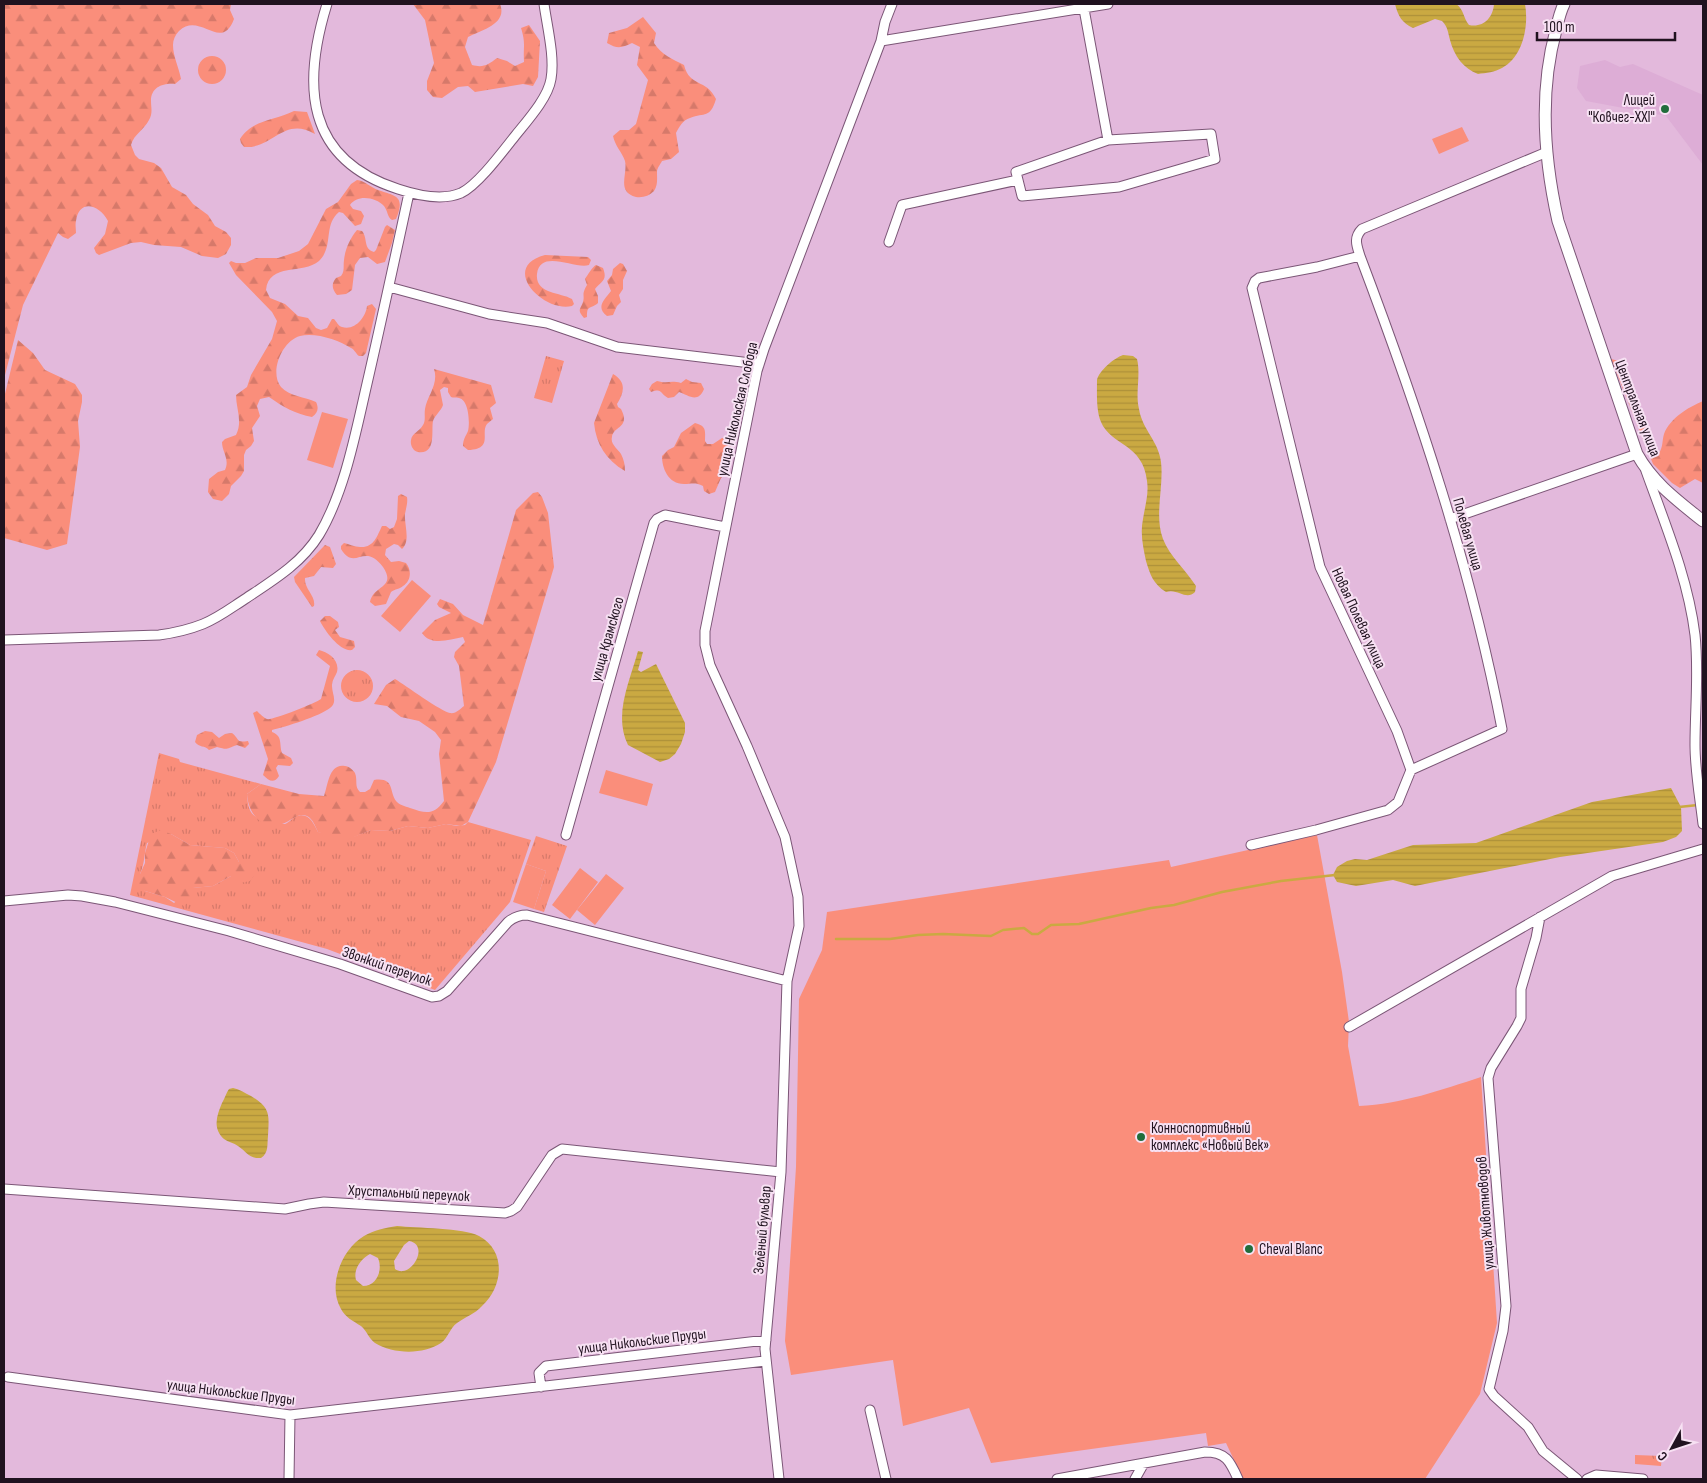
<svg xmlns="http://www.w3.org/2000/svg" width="1707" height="1483" viewBox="0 0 1707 1483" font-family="'Sofia Sans Condensed',sans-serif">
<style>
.built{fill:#ddadd6}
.grass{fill:url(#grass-tufts);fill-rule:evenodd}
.forest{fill:url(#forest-firs)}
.pitch{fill:#fa8e7b}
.water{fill:url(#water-rules);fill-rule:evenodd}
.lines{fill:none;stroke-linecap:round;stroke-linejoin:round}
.stream{stroke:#caa942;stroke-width:2.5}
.minor-casing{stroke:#7b5676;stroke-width:11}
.tertiary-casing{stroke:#7b5676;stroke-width:13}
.minor{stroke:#fff;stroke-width:9}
.tertiary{stroke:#fff;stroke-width:11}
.poi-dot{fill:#216d3b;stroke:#f7e1f3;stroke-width:2}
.labels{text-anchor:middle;stroke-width:4;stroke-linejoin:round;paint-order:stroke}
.poi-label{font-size:15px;fill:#20121f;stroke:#f7e1f3;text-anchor:start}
.street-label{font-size:15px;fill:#20121f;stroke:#f7e1f3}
</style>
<defs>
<pattern id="grass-tufts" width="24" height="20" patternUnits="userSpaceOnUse" patternTransform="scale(1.25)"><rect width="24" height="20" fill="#fa8e7b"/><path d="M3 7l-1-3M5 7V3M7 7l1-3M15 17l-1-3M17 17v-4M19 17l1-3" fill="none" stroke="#d6796a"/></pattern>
<pattern id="forest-firs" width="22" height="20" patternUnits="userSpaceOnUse" patternTransform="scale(1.25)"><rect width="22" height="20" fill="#fa8e7b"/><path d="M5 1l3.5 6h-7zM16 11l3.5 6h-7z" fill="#d6796a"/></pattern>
<pattern id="water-rules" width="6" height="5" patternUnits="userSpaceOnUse" patternTransform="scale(1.25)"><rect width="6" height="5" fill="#caa942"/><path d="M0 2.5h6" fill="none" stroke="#ad9039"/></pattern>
</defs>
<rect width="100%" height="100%" fill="#e3b9dc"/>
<!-- built -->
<path class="built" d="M1605,60L1620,67L1633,64L1703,95V165L1666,116L1586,101L1577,88L1580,66Z"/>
<!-- grass -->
<path class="grass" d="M546,356L564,361L552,403L534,398Z
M341 686a16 16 0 1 1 32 0a16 16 0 1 1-32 0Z
M159,753L179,759L180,762L261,784L247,794C248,814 253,819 273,822C276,822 282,824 285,824C288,823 292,819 295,817C308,811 313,822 318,832L353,837L371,830L390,831L408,826L428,828L446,824L457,826L465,825L468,822L531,840L510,902L435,990L327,949L130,895ZM171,834L190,845L225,848L234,853L239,862L231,876L213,886L192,888L174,903L165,897L145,891L140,874C145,863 144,854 147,843Z
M536,836L567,846L544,912L534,909L546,871L526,864Z
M1635,1455L1662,1456L1661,1466L1635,1464Z"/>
<!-- forest -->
<path class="forest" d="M4,4H191L195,5L200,4H231L230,10L234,19C221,53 200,11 179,31C175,35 173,40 173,45C173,56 179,68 181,79L175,84C163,83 151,87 151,101C151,108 153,113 149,120C144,130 134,134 131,145L135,155L139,159L154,163L161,168L172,187L186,195L193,204L208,215L215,226L226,232L231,238V245L226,254L218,258L202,256L181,247L154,245L141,242L131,243L99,255L96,253L94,248L105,234L108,221C99,204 79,199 76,221C75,225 76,229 76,233L68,239L63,237L58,233L23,305L4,379Z
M413,4H500C508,24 481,30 468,37L465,47L472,65C483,68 488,65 497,58L507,61L515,66L524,62C523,46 526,44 521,28L529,25L540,41L538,77L533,86L523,84L475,92L468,86L458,87L442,98L433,97L427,90V81L434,63L425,20Z
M643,17L656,33L654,43C662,55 672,59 684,65C690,88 706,78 716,99C710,119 705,112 690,118C683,120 679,127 676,133L679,152L671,159L662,161C660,165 657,168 657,172C657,179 658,185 654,191C649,196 643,198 636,197C616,192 628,174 625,161C622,152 615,146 613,136L620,130H629L636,124L648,80L637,65L640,47L632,43C622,48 617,49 607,43L609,33L627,28Z
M198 70a14 14 0 1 1 28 0a14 14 0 1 1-28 0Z
M294,111L307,112L315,134C283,116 274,149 244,147L241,143L240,139C253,119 274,121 294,111Z
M357,180C365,181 370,187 378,190C395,196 406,195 396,219L392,220C387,217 388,211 384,206C376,197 357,194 350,205L353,209L361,211L364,216L361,224L355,226L343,213L339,212C323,225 334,247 319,261C303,275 269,262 266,290L270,298L285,304L298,316L308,318L316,328L321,330L327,328L332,319H334C337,322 338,326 342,327C355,331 366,317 367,306L372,304L376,309L366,353L363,356H359C356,354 355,350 351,348C339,340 315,332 300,336C282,341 269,372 281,387C289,396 305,397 316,402C319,408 318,413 312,417C296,414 283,407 269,397L260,399L257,406L260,416L252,428L254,441L251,446L246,450L244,455V471L241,476L231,486L229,494L222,501L213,499L208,492L209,479L218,472L225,470C230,459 222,452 222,442L225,439L236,435C243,421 236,409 236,395L247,387L251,375L272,339L277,321L272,312L236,275L229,263L231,261L236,263H245L256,258H278L299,251L308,244L326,209L338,202L351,184Z
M387,225L395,230L392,243L385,262L377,264L368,257L360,258L355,265L352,290L346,294L337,295C332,289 331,284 336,278L341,276C345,271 343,266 344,260C345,250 350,238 357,230L362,231C368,238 363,249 374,252L376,250L385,227Z
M545,255L588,257L591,260L589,265C576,270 540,248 537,274C535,294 560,292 572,299L574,304L572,306C543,313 499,267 545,255Z
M620,263L623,264L627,271L623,280V289L619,295L621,302L617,306L613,315L607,316C595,307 605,299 611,291L607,281L612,275L613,269Z
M596,265L603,268C608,281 601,281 595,289L598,296V303C590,310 587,304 587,317L584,318C577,310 580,310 583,302C585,295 581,295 587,285L585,279C587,276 593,266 596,265Z
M18,340L33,353L45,370L75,384L82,395V402L78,421L80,447L67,544L47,550L4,538V398Z
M1611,359L1619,361L1656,450L1659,453C1663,447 1662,441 1664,434C1670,418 1689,407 1703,401V483L1695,479L1680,488L1672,483L1653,464Z
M434,369L491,385L496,403L490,408L493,419C491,421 489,422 487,424C480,433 494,449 468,450L463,446C463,439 466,436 468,431C470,423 469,400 459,398C456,397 453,398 451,397L448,392V388L444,387L440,390L443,405C441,411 435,415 433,421C431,430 437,455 418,452C413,451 410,445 411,440C412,433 420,431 423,425C426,420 424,415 425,409C427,396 439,384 434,369Z
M613,374C627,382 624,393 617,404L618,407L621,409C631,428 613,426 612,437C610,444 618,449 621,454C624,460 625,465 625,471C606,460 596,444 594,423Z
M686,379L692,382L701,383L704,389C698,404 688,395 679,392L674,397L668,398C659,393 663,388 651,392L649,389L652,384L657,381C668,384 670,380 681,383Z
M695,423C707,426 705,431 705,441L707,444H713L722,438C740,440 727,451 724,460L728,472L721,478L715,492L709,494L704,491L703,486C695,482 692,484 684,484C668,484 662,468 662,456L668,450L674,447L681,433Z
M538,492L542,497L548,513L554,567L496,762L468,822L461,826L446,824L428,828L408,826L390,831L371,830L347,840H341L318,832C315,826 313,819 307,816C297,812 291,822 282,824C261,830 248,813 247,794L261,784L299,794L324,796C328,785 329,763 345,766C349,766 353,770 355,773C358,781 354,786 360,792H365L370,789L374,780C395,777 389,792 396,801C399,805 405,806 410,808C425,813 433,816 444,801L439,754L441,740L435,732L419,721L401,717L387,706L374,704L386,685L395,679C405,685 442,712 450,713C456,714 460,709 464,706L459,666L454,657L455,652L465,642L463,637C449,640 430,646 422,633L435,620L451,613L439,607L437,604L440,599L453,604L463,615L483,625L516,510L533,493Z
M401,494L407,497C408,503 406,508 405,514C404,525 411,541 402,549L398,545L394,544L386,549L385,555L391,562L399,561L406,563C412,570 411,581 403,586C400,589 395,589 391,592L386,604L375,606L370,602C373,585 397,588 383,567C364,541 355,572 341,549V546L344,543C349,544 355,547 360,547C374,548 377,536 382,526H386L390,529L394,527L397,519L398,496Z
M325,545L330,547L336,564L333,568L321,567L314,576L305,578C304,589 316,596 314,606L312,607L295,582L294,577Z
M325,616H330L338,622L339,627L335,630L340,637L354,641L355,647L352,650C340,652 325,631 320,621Z
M319,650C328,652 340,660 337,672C335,677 332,680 332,686C332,694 338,702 330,708C320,716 285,727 272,730V732C283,736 279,744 282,753L291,758L293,763L290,766L278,765L276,768L279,776C274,784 269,781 263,775L268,759L253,713L257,711C260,714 264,718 267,719C271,721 316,703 321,699L330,666L316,655Z
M205,731L212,732L219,738L225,734L232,733C240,739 235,743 248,741L249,744L245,748L237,745C226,749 228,750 217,747L209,750C205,745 199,748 195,742L197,735Z
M161,830L171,834L190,845L225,848L234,853L239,862L250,863L256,873L250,881L240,883L231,876L213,886L193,888L192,898L184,906L165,897L145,891L139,884L140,874L145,863V853L151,834Z"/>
<!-- pitch -->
<path class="pitch" d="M1462,127L1469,141L1439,154L1432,139Z
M322,412L348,419L333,468L307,460Z
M412,580L431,596L400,632L381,616Z
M606,770L653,784L647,806L599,793Z
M1317,835L1342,972L1349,1022L1348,1046L1359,1106C1402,1104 1441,1090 1481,1077L1497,1323L1480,1394L1425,1479H1243L1226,1443L1208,1446L1206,1433L991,1463L969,1408L903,1426L893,1360L791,1375L785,1341L796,1167L799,999L822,950L827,912L1169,860L1171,867Z
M526,864L546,871L534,909L513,902Z
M580,868L598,882L570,919L552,905Z
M606,874L624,888L595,925L577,910Z"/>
<!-- water -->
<path class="water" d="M1395,4H1456C1464,9 1463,18 1469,25C1483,28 1493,18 1494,4H1525C1529,26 1523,57 1502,68C1495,72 1486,73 1478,74C1464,69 1454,56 1450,40C1448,33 1448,27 1442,21L1435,19L1413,28C1402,23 1398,16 1395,4Z
M1123,355L1133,356L1137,359C1141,375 1135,393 1139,409C1142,429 1159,442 1161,462C1164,487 1154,515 1163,539C1170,557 1186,570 1196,586L1195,592C1186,601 1178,588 1166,592C1153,584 1150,574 1146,561C1143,547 1140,533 1143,519C1145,506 1149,494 1147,481C1143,443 1111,446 1101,422C1096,410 1097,393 1097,380C1099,371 1114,358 1123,355Z
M638,651L643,652L638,670L641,672L656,664L685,723V732L681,744L675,754L669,759L660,762L628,745C613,715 630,681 638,651Z
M1671,788L1681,807L1682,831L1676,837L1663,842L1560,857L1415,886L1393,880L1356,886L1337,882L1333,875L1337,867L1347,861L1355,859L1367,860L1413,845L1476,843L1592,802Z
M233,1088C239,1089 245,1093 251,1096C271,1108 269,1115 268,1136C267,1144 269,1153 261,1158C249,1159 247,1152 238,1146C234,1143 228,1142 224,1139C212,1128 217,1115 222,1103C225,1098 226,1093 229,1089Z
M397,1226C416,1228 464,1228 479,1236C507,1251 503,1287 482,1306C475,1314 465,1317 457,1323C450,1328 448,1338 441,1343C423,1355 393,1354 375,1343C369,1339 367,1331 361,1326C353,1321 345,1317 341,1309C327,1285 342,1249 364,1236C374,1230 385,1228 397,1226ZM409,1241C431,1245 410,1280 395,1269L394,1261L404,1245ZM370,1254L378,1258C383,1270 377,1286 363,1286L356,1280C353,1269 361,1259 370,1254Z"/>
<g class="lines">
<!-- stream -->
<path class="stream" d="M1679,807L1698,805
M836,939H890L918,935L943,934L991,936L1003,930L1024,928L1032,934H1038L1051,925L1079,924L1151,908L1174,905L1222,892L1281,881L1335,875"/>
<!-- minor casing -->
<g class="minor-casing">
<path id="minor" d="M327,4C302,85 305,159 398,189C416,195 442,201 461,193C478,185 503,151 515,136C527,121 548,98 551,79C555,57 547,26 544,4
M1084,9L1108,140L1016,172L1022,196L1119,187L1215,159L1211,134L1108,140
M881,41L885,22L892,4
M889,242L902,205L1018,180
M1360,256C1418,409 1471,567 1502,729L1411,770
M389,287L489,314L547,323L617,347L759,364
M1646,471C1665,524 1688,578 1695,635C1699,671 1695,708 1695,745C1695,771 1700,798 1703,824
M1450,519L1637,454
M4,640L159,635C174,633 188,630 203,624C218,618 231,608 245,599C272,581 301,564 319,535C344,493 355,436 366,388C381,323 395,258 409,193
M566,835L654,523L657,519L665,515L725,527
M1251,845L1316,830L1388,810L1398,802L1411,770L1397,731L1320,567L1252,288L1255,281L1259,278L1317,267L1360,256C1357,246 1353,238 1362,229L1547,152
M4,901L68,895L82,896L115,902L229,931L340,964L432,997L439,996L447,991L508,922C514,917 519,915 527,915L787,981
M1540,917L1536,938L1521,989V1018L1517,1026L1491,1068L1488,1078L1506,1306L1503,1331L1489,1389L1494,1396L1528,1427L1543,1451L1577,1479
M1349,1027L1612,876L1703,849
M4,1189L285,1209L309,1204L324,1202L505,1213L511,1211L517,1207L552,1155L562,1149L781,1172
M8,1377L290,1415L765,1361
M541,1387L539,1373L546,1366L766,1340
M870,1410L886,1479
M289,1479L290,1415
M779,1479L765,1349L781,1172L787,981L799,926L798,897L785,837L747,746L710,665L705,645V631L757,371L764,349L881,41L1108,4
M1057,1479L1205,1452C1226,1452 1230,1461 1238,1479
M1135,1479L1144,1463
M1587,1479L1596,1475L1643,1479"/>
</g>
<!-- tertiary casing -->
<g class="tertiary-casing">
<path id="tertiary" d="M1564,4C1560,12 1558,21 1556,30C1539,92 1544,159 1558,221L1637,454C1653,483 1678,501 1703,521"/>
</g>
<!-- minor -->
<use href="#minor" class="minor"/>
<!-- tertiary -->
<use href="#tertiary" class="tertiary"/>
</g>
<!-- markers -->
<g class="poi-dot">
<circle cx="1665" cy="109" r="5"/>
<circle cx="1141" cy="1137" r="5"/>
<circle cx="1249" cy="1249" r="5"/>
</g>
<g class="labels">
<!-- poi labels -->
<g class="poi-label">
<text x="1655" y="105" text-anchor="end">Лицей<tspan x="1655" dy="17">"Ковчег-XXI"</tspan></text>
<text x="1151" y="1133">Конноспортивный<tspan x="1151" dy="17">комплекс «Новый Век»</tspan></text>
<text x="1259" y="1254">Cheval Blanc</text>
</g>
<!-- street labels -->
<g class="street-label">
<text transform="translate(1638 408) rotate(69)" y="5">Центральная улица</text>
<text transform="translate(737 409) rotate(-77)" y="5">улица Никольская Слобода</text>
<text transform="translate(1468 534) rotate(74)" y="5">Полевая улица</text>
<text transform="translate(1359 618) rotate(65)" y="5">Новая Полевая улица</text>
<text transform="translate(607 639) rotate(-74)" y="5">улица Крамского</text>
<text transform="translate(387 966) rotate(19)" y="5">Звонкий переулок</text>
<text transform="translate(409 1193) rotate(3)" y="5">Хрустальный переулок</text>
<text transform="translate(1485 1213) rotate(-94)" y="5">улица Животноводов</text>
<text transform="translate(762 1230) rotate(-85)" y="5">Зелёный бульвар</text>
<text transform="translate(642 1341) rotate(-7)" y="5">улица Никольские Пруды</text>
<text transform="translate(231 1392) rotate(7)" y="5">улица Никольские Пруды</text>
</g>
</g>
<!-- border -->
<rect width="1707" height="1483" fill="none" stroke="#20121f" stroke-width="10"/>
<!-- north arrow -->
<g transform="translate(1672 1448) rotate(230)" stroke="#f7e1f3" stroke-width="4" paint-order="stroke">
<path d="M0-4L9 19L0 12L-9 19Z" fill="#20121f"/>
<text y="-8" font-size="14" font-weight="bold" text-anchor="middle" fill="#20121f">С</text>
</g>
<!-- scale -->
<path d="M1537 32v8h138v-8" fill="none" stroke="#20121f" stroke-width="2.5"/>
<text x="1544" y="32" font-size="15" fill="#20121f" stroke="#f7e1f3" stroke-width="4" paint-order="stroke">100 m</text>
</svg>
